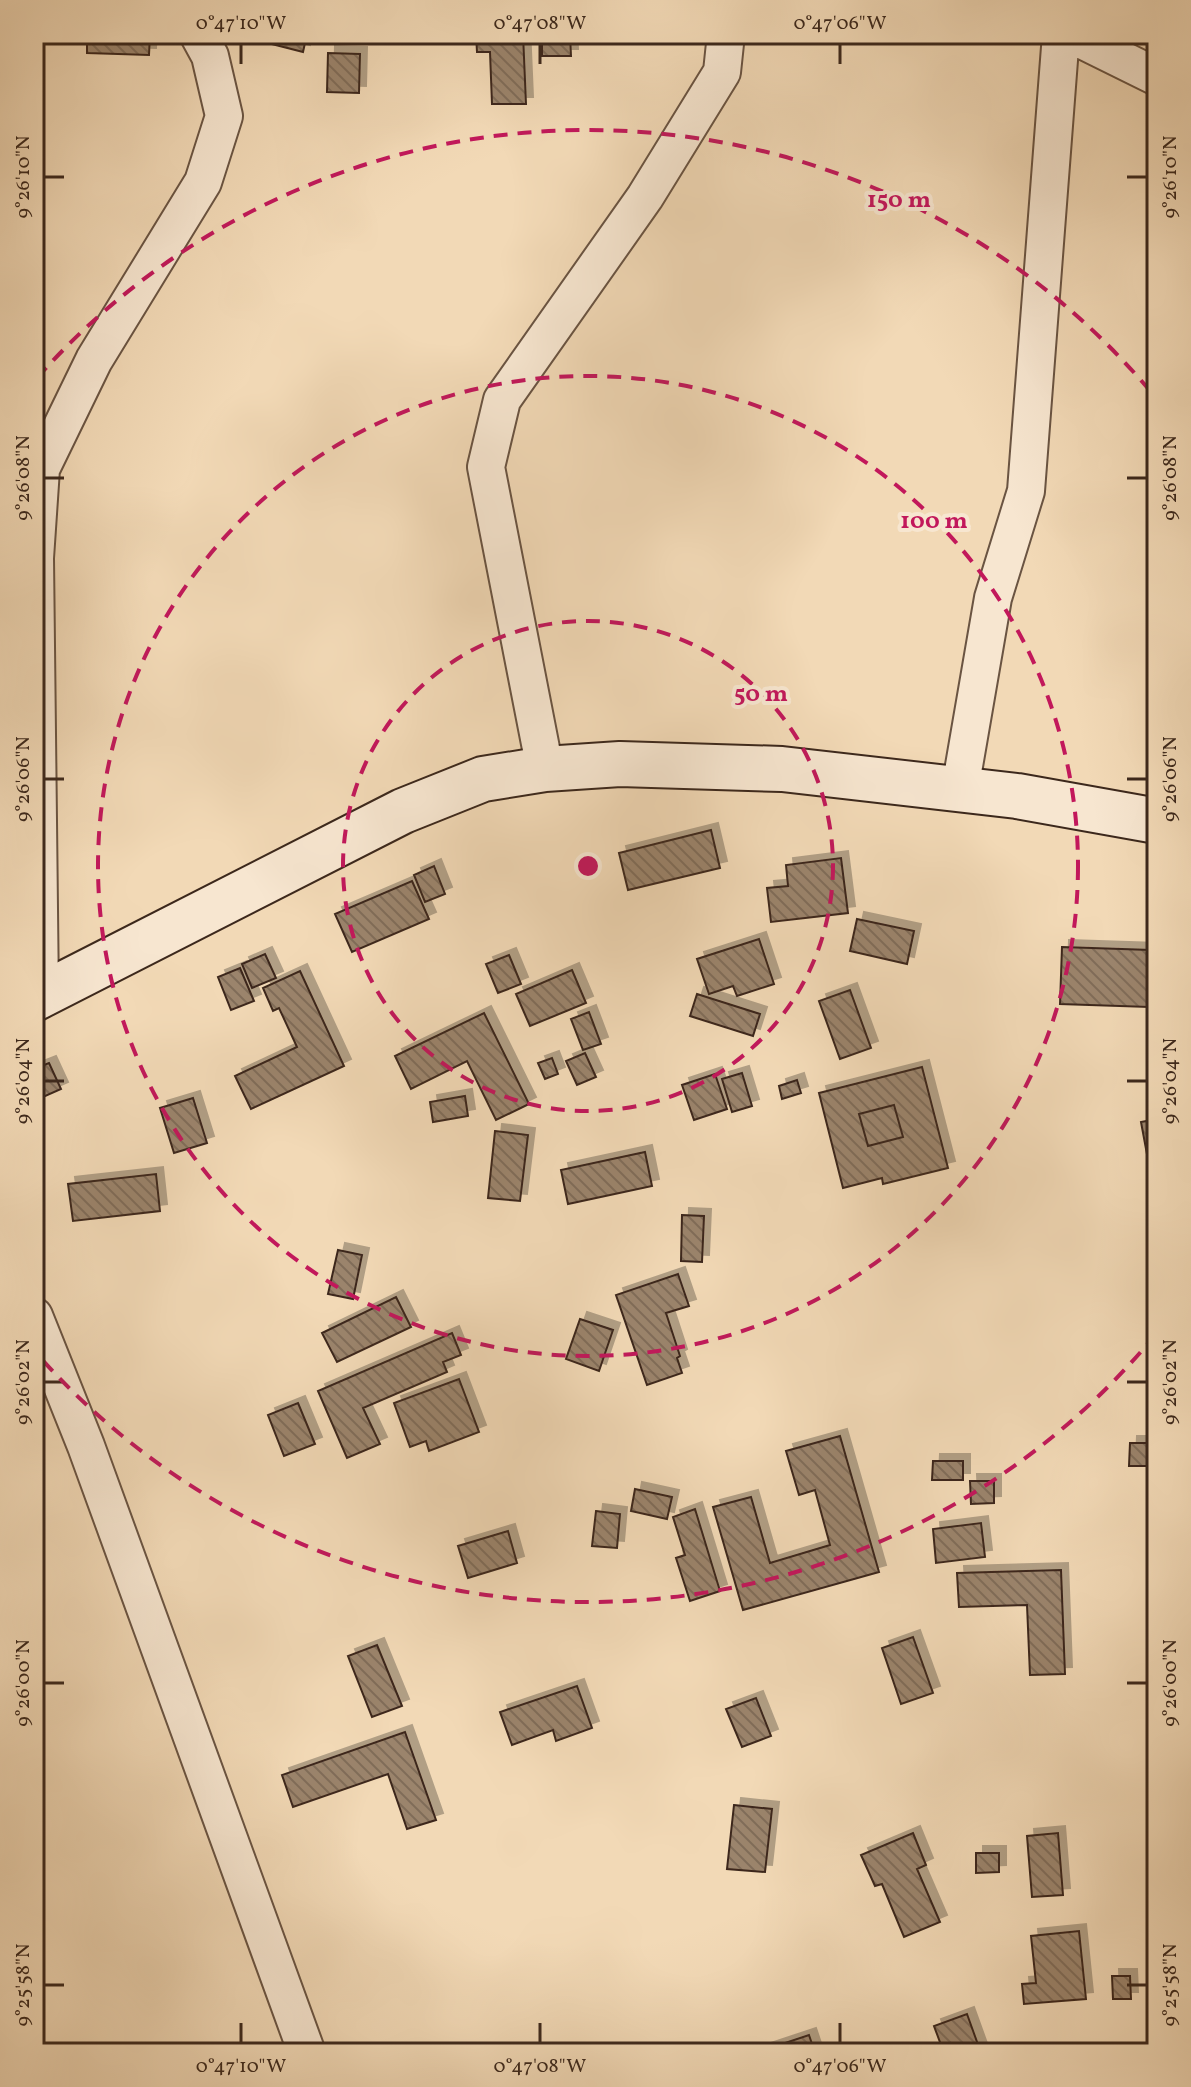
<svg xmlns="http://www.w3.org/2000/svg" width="1191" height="2087" viewBox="0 0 1191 2087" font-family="Vollkorn,serif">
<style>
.building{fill:url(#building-back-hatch);stroke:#3c281c;stroke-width:2;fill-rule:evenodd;filter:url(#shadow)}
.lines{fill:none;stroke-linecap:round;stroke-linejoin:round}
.street-casing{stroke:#6a5442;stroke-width:40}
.secondary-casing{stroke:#3c281c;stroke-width:48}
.street{stroke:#f7e6d0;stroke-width:36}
.secondary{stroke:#f7e6d0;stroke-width:44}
.ticks{fill:none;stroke:#3c281c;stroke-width:3}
.ring{fill:none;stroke:#c2185b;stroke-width:4;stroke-dasharray:14 10}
.centre{fill:#c2185b;stroke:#f7e6d0;stroke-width:4}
.ring-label{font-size:24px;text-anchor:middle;font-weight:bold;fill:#c2185b;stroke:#f7e6d0;stroke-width:8;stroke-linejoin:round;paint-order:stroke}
.neatline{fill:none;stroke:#3c281c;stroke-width:3}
.ticks-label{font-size:20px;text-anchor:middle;fill:#3c281c}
</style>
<defs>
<pattern id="building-back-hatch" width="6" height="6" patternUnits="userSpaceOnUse" patternTransform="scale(2)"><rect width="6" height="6" fill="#9b846c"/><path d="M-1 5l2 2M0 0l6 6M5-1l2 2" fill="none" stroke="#806c58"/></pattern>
<filter id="shadow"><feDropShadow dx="7" dy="-7" stdDeviation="0" flood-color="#0004"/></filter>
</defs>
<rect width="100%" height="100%" fill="#f2d9b6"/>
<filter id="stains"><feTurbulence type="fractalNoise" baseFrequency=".0025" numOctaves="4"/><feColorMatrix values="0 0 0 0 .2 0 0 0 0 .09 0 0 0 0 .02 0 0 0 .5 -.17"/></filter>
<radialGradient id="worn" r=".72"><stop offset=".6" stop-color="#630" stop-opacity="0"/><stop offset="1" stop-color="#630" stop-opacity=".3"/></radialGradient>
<!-- building -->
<path class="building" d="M87,34H150L149,55L87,53Z
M233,34H307L303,52Z
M476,34H523L526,104H492L490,52H477Z
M542,34H570L571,56H542Z
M328,53L360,54L359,93L327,92Z
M711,830L720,868L628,890L619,853Z
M841,858L848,913L771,922L767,888L788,886L786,865Z
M434,866L445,894L425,902L414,875Z
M412,881L429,919L352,952L335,914Z
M857,919L914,931L907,964L850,951Z
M759,939L774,984L737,996L733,986L709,994L697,959Z
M1062,947L1151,950L1149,1007L1060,1004Z
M265,954L276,978L252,988L242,964Z
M509,955L521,984L498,993L486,964Z
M240,968L254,1001L231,1010L218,977Z
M572,970L586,1003L530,1026L516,994Z
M300,971L344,1066L251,1109L235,1076L297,1047L279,1008L273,1011L263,988Z
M850,990L871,1048L840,1059L819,1001Z
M697,994L760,1014L753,1036L690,1016Z
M589,1012L601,1044L583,1050L571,1019Z
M484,1013L529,1104L496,1120L467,1061L411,1089L395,1056Z
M585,1053L596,1077L577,1085L566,1061Z
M552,1058L558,1074L545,1079L538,1063Z
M49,1063L61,1089L43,1097L34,1078V1069Z
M922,1067L948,1168L883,1184L882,1178L843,1188L819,1093ZM894,1105L903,1137L868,1146L859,1114Z
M742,1073L752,1106L732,1112L722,1079Z
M715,1074L727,1109L694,1120L682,1085Z
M797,1080L801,1093L782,1099L779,1086Z
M465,1096L468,1116L433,1122L430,1102Z
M193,1098L207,1143L174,1153L160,1108Z
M894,1105L903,1137L868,1146L859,1114Z
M1157,1119V1208L1141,1122Z
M495,1131L528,1135L520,1201L488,1198Z
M645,1152L652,1186L568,1204L561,1170Z
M156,1174L160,1211L73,1221L68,1184Z
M682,1215L704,1216L702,1262L681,1261Z
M338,1250L362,1255L353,1299L328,1294Z
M678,1274L689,1306L666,1313L680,1356L677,1358L682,1373L647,1385L616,1295Z
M396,1297L411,1327L337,1362L322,1333Z
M580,1319L613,1330L599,1371L566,1359Z
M452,1333L461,1355L443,1362L447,1372L363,1408L380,1444L347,1458L318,1391Z
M459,1379L479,1432L429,1451L426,1441L410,1447L394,1403Z
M298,1403L315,1444L284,1456L268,1415Z
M840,1436L879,1572L743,1610L713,1507L751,1497L770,1563L830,1545L815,1490L799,1495L786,1451Z
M1130,1443H1153L1152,1466H1129Z
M933,1461H963V1480H932Z
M970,1481H994V1503L971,1504Z
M635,1489L672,1497L667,1519L631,1511Z
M695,1509L720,1591L690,1601L676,1558L685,1555L673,1517Z
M596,1511L620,1514L617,1548L592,1546Z
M981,1523L985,1557L936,1563L933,1529Z
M508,1531L517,1563L468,1578L458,1546Z
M1061,1570L1065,1674L1030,1675L1027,1605L959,1607L957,1573Z
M913,1637L933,1693L901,1704L882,1648Z
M377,1645L402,1706L372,1717L348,1656Z
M577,1686L592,1728L556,1741L553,1730L512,1745L500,1712Z
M756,1698L771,1736L742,1747L726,1709Z
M405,1732L436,1820L407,1829L388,1774L293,1807L282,1775Z
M734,1805L772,1809L765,1872L727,1869Z
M913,1833L926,1865L917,1869L940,1922L904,1937L882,1884L875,1886L861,1855Z
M1058,1833L1063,1895L1032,1897L1027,1836Z
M976,1853H999V1872L976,1873Z
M1079,1931L1086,1999L1024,2004L1022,1984L1036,1983L1031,1936Z
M1112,1976H1130L1131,1999H1113Z
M967,2014L981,2053H944L934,2026Z
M809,2035L815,2053H755Z"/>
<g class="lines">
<!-- street casing -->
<g class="street-casing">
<path id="street" d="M1070,34L1157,77
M545,769L486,467L502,400L645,197L722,72L726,34
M960,789L993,598L1026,491L1061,34
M40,996L35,558L41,469L94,360L203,182L224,116L210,56L198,34
M34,1316L86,1446L307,2053"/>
</g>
<!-- secondary casing -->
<g class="secondary-casing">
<path id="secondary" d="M34,999L403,811L483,779L545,769L620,764L782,769L1017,796L1157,821"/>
</g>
<!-- street -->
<use href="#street" class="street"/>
<!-- secondary -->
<use href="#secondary" class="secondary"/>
</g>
<!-- ticks -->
<path class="ticks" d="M241,44V64M540,44V64M840,44V64M44,177H64M1127,177H1147M44,478H64M1127,478H1147M44,779H64M1127,779H1147M44,1081H64M1127,1081H1147M44,1382H64M1127,1382H1147M44,1683H64M1127,1683H1147M44,1985H64M1127,1985H1147M241,2023V2043M540,2023V2043M840,2023V2043"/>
<!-- distance rings -->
<g class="ring">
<circle cx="588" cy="866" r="245"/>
<circle cx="588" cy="866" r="490"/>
<path d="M1156 1334A736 736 0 0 1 37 1354M37 378A736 736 0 0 1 1156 398"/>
</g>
<circle cx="588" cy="866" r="12" class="centre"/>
<g class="ring-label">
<text x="899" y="207">150 m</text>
<text x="934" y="528">100 m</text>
<text x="761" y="701">50 m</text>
</g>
<!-- margin -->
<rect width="1191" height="2087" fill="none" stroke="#f2d9b6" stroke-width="88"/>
<rect x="44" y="44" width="1103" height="1999" class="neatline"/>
<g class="ticks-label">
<text x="241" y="29">0°47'10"W</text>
<text x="540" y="29">0°47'08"W</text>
<text x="840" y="29">0°47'06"W</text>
<text transform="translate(22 177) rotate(-90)" y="7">9°26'10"N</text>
<text transform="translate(1169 177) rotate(-90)" y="7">9°26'10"N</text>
<text transform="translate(22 478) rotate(-90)" y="7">9°26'08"N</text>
<text transform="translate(1169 478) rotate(-90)" y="7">9°26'08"N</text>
<text transform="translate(22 779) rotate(-90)" y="7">9°26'06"N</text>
<text transform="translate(1169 779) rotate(-90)" y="7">9°26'06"N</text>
<text transform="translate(22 1081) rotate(-90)" y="7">9°26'04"N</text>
<text transform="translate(1169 1081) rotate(-90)" y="7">9°26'04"N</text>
<text transform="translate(22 1382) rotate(-90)" y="7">9°26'02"N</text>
<text transform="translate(1169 1382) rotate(-90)" y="7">9°26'02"N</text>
<text transform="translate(22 1683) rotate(-90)" y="7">9°26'00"N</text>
<text transform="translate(1169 1683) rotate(-90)" y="7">9°26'00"N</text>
<text transform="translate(22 1985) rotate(-90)" y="7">9°25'58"N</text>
<text transform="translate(1169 1985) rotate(-90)" y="7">9°25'58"N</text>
<text x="241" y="2072">0°47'10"W</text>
<text x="540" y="2072">0°47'08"W</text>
<text x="840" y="2072">0°47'06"W</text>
</g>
<rect width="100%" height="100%" filter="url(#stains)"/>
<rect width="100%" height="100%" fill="url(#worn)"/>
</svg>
